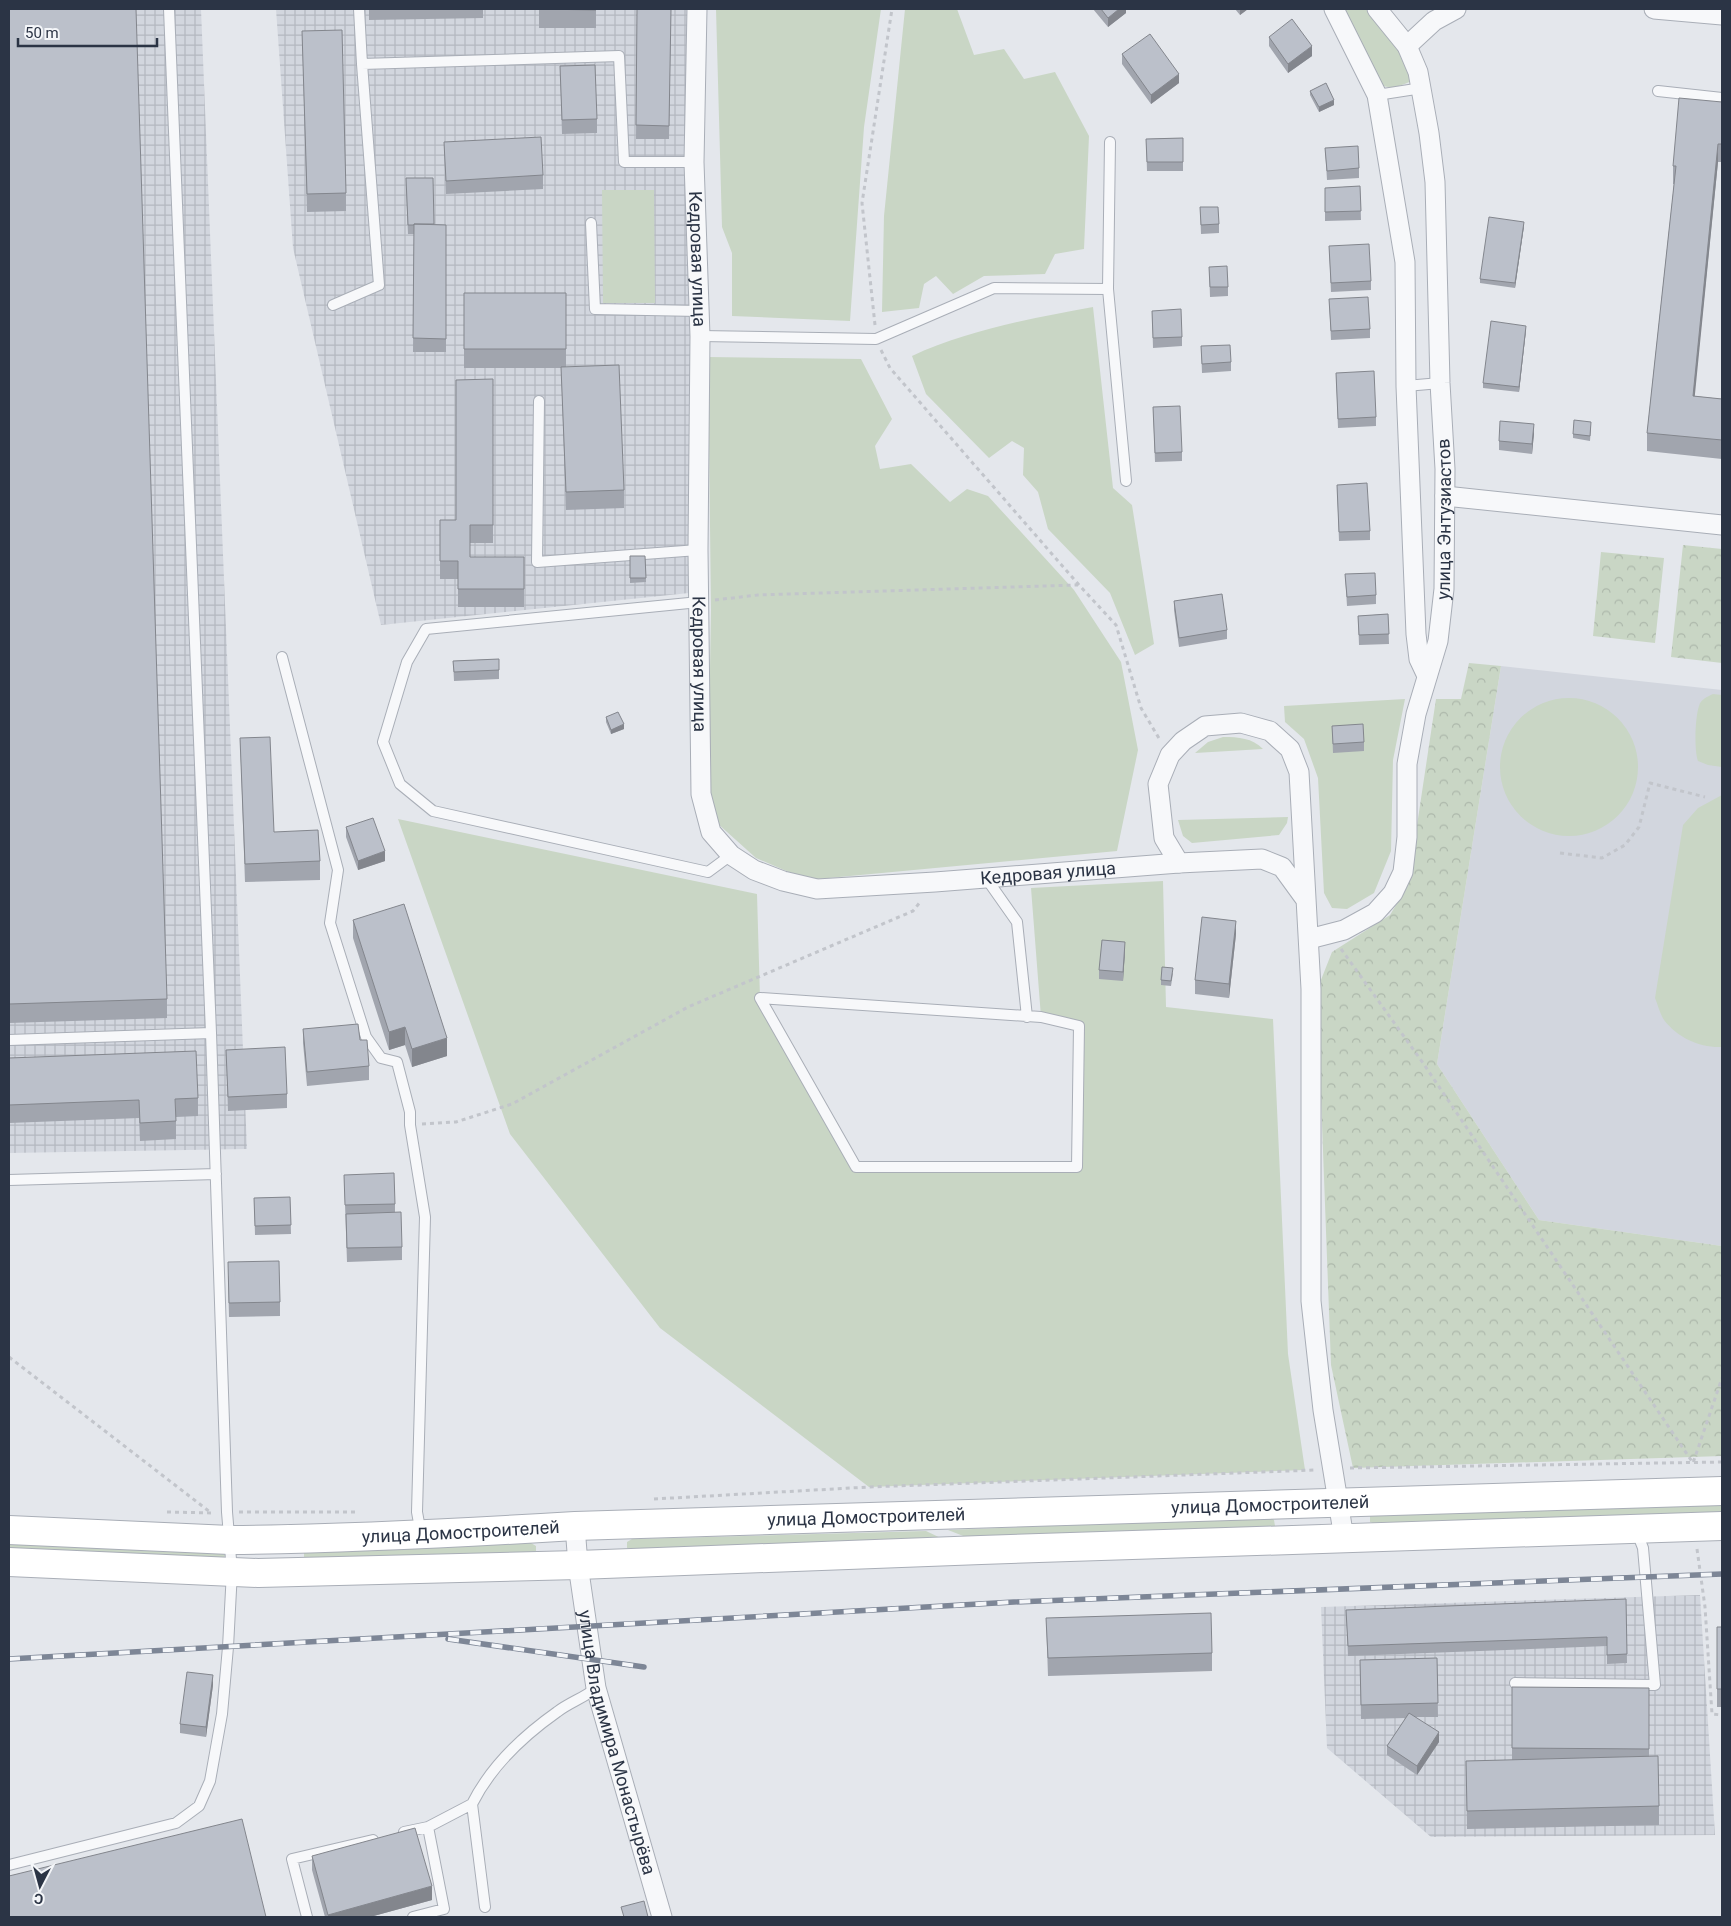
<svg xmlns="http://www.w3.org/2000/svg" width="1731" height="1926" viewBox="0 0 1731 1926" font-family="Roboto,sans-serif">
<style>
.built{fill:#d2d6de}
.industrial{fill:url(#industrial-grid)}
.grass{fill:#c9d6c5}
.forest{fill:url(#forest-crowns)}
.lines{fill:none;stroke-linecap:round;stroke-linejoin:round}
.service-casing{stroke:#a9aeb7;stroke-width:12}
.minor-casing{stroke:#a9aeb7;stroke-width:21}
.secondary-casing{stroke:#a9aeb7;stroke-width:30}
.path{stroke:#c2c5cb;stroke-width:3;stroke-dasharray:4 4;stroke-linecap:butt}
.service{stroke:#f7f8fa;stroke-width:10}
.minor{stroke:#f7f8fa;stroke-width:19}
.secondary{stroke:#fff;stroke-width:28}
.rail-casing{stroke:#7d8696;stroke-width:5.5}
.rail{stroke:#f4f6f9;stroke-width:4;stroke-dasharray:11;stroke-linecap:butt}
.wall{fill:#a1a5ae}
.shaded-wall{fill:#83868d}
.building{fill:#bbc0ca;stroke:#83868d}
.labels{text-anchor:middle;stroke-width:4;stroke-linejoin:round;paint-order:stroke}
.street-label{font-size:18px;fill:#2b3445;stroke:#f4f6f9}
</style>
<defs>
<pattern id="industrial-grid" width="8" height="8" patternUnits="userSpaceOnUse" patternTransform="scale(1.25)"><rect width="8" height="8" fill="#d2d6de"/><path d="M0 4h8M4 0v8" fill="none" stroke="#b4b8c0"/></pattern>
<pattern id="forest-crowns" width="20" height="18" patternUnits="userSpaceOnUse" patternTransform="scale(1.25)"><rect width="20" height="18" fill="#c9d6c5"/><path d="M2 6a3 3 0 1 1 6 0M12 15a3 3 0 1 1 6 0" fill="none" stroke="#adb8ab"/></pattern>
</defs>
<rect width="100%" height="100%" fill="#e4e7ec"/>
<!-- built -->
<path class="built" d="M1501,666L1722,690V1246L1539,1220L1437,1064Z"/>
<!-- industrial -->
<path class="industrial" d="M9,9H201L247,1149L9,1153Z
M276,9H693L689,593L381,625L293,248Z
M1700,1595L1715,1835L1431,1837L1327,1748L1321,1607Z"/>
<!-- grass -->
<path class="grass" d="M716,9H881L864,127L850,321L732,316V253L722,227Z
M905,9H957L974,55L1004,49L1024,79L1055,72L1089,136L1084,249L1055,254L1045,274L984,276L953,294L936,276L924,284L919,308L882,312L884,216Z
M1341,9H1366L1408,63L1414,80C1402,85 1392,91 1379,84Z
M602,190H654L655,303H603Z
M1093,307L1113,488L1132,505L1154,644L1135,655L1110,593L1048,529L1038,492L1023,475L1024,448L1012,441L989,458L926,394L912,356C968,330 1033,318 1093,307Z
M708,357L861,359L892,419L875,446L880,469L911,464L950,502L967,489L988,496L1074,590L1121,662L1138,750L1117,851L807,880L756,858L717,823L708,786L711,610Z
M1713,694L1722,695V767L1708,765L1698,761C1694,750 1695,718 1699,706C1701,699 1707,697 1713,694Z
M1500 767a69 69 0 1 1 138 0a69 69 0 1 1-138 0Z
M1405,699L1393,760L1391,851L1374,893L1347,909L1332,908L1324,893L1318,778L1304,739L1285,722L1284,706Z
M1223,737C1239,737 1252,738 1263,749L1195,753L1208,742Z
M1722,795V1047C1700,1048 1678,1038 1664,1020C1660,1014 1658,1005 1655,998L1683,825L1698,808Z
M1288,817L1287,823L1279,835L1192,843L1183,836L1178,820Z
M398,819L757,894L760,998L856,1167H1077L1079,1027L1041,1017L1031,888L1163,881L1166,1007L1273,1019L1288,1354L1305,1470L869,1487L660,1328L510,1134Z
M1722,1503V1514L1375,1524L1370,1522V1516L1374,1513Z
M1270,1517L1274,1520L1275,1526L1270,1529L971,1539L948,1530Z
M926,1531L947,1541L632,1550L627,1548V1542L632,1539Z
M9,1542L221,1552L225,1555L224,1559L9,1551Z
M531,1543L536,1546V1551L532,1555L309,1561L304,1558V1552L309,1549Z"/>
<!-- forest -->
<path class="forest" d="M1683,545L1722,549V663L1671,657Z
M1601,552L1664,558L1655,643L1593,636Z
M1469,663L1501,666L1437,1064L1539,1220L1722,1246V1456L1353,1468L1331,1365L1317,990L1332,952L1390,915L1408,885L1436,699H1461Z"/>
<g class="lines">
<!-- service casing -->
<g class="service-casing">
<path id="service" d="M359,9L362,64L619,56L624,162H694
M1658,91L1722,98
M1377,95L1422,88
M591,223L595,309L699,311
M1108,289L1110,142
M333,305L379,285L362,64
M700,336L876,339L994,288L1108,289L1126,481
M1406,386L1440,383
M539,401L537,562L698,550
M699,602L426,629L407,662L383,742L400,784L433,811L708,872L731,855
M282,657L338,870L330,923L366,1037L381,1058L397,1062L410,1112V1125L425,1217L417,1512L421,1534
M986,878L1017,922L1027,1017
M760,998L1041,1017L1079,1026L1077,1167H856Z
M9,1040L211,1033
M9,1180L216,1174
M1515,1683L1655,1685L1643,1548L1636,1530
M404,1832L428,1827L472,1804
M9,1865L176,1823L199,1806L210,1781L222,1714L228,1647L232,1571L227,1512L211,1033L169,9
M485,1907L472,1804C491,1766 523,1736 557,1712C570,1702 584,1698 596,1688
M307,1917L292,1859L373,1840
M413,1917L444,1909L428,1827"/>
</g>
<!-- minor casing -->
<g class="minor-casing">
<g id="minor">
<path id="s1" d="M697,9L694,162L700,336L698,550L701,794L711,832L731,855L754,870L783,881L817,889L935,882L1179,863"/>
<path d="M1334,9L1377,95L1405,262L1406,386L1416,634L1419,659L1427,676"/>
<path d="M1654,9L1722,15"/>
<path d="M1407,46L1434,21L1456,9"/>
<path d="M1445,496L1722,525"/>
<path d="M1306,900L1282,867L1262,859L1179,863L1164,838L1158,784L1170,755L1183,741L1205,726L1241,723L1270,731L1290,749L1299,772L1311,989V1301L1323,1410L1344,1538"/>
<path id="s2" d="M1309,939L1344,930L1375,913L1393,893L1403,872L1407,837V764L1416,714L1438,641L1444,589L1445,469L1440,383L1435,182L1429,133L1418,72L1407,46L1377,9"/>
<path id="s3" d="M575,1526L578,1565L596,1688L662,1917"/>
</g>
</g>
<!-- secondary casing -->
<g class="secondary-casing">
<g id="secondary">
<path id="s4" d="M9,1530L230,1540C345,1539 460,1533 575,1526L1722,1491"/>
<path d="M9,1562L258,1573L578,1565L981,1550L1722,1526"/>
</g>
</g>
<!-- path -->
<path class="path" d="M875,325L862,203L892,9
M881,350L890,368L1079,585L1116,625L1141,708L1160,740
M715,600L758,595L1078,585
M1560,853L1602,858L1625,845L1639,827L1650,783L1705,797
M1341,949L1423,1063L1693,1463L1722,1378
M422,1124L456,1122L512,1104L688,1007L913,911L921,901
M9,1357L210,1512
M1350,1468L1722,1462
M654,1499L869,1487L1314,1470
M167,1512L215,1513
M239,1512H355
M1697,1549L1705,1607L1712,1714L1722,1715"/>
<!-- service -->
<use href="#service" class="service"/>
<!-- minor -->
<use href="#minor" class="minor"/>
<!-- secondary -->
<use href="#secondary" class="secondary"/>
<!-- rail casing -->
<g class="rail-casing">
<path id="rail" d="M448,1639L644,1667
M9,1659L1014,1602L1722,1574"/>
</g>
<!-- rail -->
<use href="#rail" class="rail"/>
</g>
<!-- wall -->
<path class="wall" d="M9,9L167,999V1018L9,1023Z
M369,9H483V18L369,20Z
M539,9H596V28H539Z
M637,9H671L669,139H636Z
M1093,9H1126V13L1108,27Z
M1235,9H1248L1240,15Z
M302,31L346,193V211L307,212Z
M1269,37L1312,56L1288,73L1269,46Z
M1122,54L1179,83L1151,104L1122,64Z
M560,66L597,119V133L562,134Z
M1310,91L1334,105L1319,112L1310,95Z
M1722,102V162H1718L1694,396L1722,399V459L1647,451V433L1674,184H1673V166Z
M1183,138V171H1147L1146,139Z
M444,142L543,175V189L446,194Z
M1325,148L1359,168V178L1327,180Z
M1360,186L1361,220L1325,221V188Z
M406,188L434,224L446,225V352H413L414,234H408Z
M1200,207L1219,224V233L1201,234Z
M1524,226L1515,288L1480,283V279Z
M1329,246L1371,281V290L1331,292Z
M1209,267L1228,287V296L1210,297Z
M464,293H566V367L624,490V508L566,510L561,368H464Z
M1329,299L1370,329V338L1331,340Z
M1152,311L1182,337V346L1153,348Z
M1526,330L1519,392L1483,388V383Z
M1201,346L1231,362V371L1202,373Z
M1336,373L1376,417V426L1338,428Z
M493,379V543H470V557H524V607H458V579H440V520H456Z
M1153,407L1182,452V461L1155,462Z
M1591,426L1590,441L1573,438V434Z
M1534,433L1532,454L1499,450V441Z
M1337,485L1370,531V540L1339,541Z
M630,556H645L646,582L630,583Z
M1345,574L1376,595V604L1347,606Z
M1174,601L1227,630V639L1179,647L1174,610Z
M1388,614L1389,644L1359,645L1358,616Z
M499,659V679L454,681L453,661Z
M606,717L624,729L611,734L606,722Z
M1332,726L1364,742V751L1333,753Z
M240,738L274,832L320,861V880L245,882Z
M346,827L385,861L358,870L346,837Z
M353,920L447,1056L412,1067L405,1045L389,1050L353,938Z
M1236,934L1229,998L1195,994V980Z
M1125,951L1123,981L1099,979V970Z
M1173,973L1171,986L1161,985V980Z
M303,1029L360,1040L369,1066V1080L307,1086L303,1043Z
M226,1050L287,1094V1108L228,1111Z
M9,1058L198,1098V1116L176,1117V1139L140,1141L139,1118L9,1123Z
M344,1175L395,1204V1212L402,1247V1260L347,1262Z
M290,1197L291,1234L255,1235L254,1198Z
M228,1276L280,1302V1316L229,1317Z
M1626,1599L1627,1663L1607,1664V1646L1348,1656L1346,1610Z
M1046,1618L1212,1653V1671L1048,1676Z
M1717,1627H1722V1707H1717Z
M1437,1658L1438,1717H1416L1439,1742L1417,1775L1387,1755V1746L1406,1718L1361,1719L1360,1660Z
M213,1685L206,1737L180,1733V1724Z
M1649,1688V1757L1659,1806V1825L1467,1829L1466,1761L1512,1760V1748Z
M312,1856L432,1900L370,1917H325L312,1870Z"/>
<!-- shaded-wall -->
<path class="shaded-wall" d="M1119,9H1126V13L1108,27V18Z
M1240,9H1248L1240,15Z
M1312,46V56L1288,73V64Z
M1179,74V83L1151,104V95Z
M1334,100V105L1319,112V107Z
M1718,144V162L1693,414V396Z
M1524,222V226L1515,288V283Z
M1526,326V330L1519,392V387Z
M1534,424V433L1532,454V444Z
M624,724V729L611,734V730Z
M385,851V861L358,870V861Z
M1236,921V934L1229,998V984Z
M1125,942V951L1123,981V972Z
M405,1027V1045L389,1050V1032Z
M447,1038V1056L412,1067V1049Z
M213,1675V1685L206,1737V1727Z
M1439,1732V1742L1417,1775V1766Z
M432,1886V1900L370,1917H328V1915Z"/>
<!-- building -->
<path class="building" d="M9,9H136L167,999L9,1004Z
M539,9H596V10Z
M637,9H671L669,126L636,125Z
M1101,9H1119L1108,18Z
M1292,19L1312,46L1288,64L1269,37Z
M342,30L346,193L307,194L302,31Z
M1150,34L1179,74L1151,95L1122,54Z
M595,65L597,119L562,120L560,66Z
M1326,83L1334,100L1319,107L1310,91Z
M1679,98L1722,102V144H1718L1693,396L1722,399V440L1647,433L1676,166H1673Z
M541,137L543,175L446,181L444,142Z
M1183,138V162H1147L1146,139Z
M1358,146L1359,168L1327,171L1325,148Z
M406,178H433L434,224H414V225H408Z
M1360,186L1361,211L1325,212V188Z
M1200,207H1218L1219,224L1201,225Z
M1489,217L1524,222L1515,283L1480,279Z
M414,224L446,225V339L413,338Z
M1369,244L1371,281L1331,283L1329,246Z
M1227,266L1228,287H1210L1209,267Z
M464,293H566V349H464Z
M1368,297L1370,329L1331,331L1329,299Z
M1181,309L1182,337L1153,338L1152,311Z
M1491,321L1526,326L1519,387L1483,383Z
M1230,345L1231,362L1202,364L1201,346Z
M619,365L624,490L566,492L561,367Z
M1374,371L1376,417L1338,419L1336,373Z
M493,379V525H470V557H524V589H458V561H440V520H456V380Z
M1180,406L1182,452L1155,453L1153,407Z
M1574,420L1591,422L1590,436L1573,434Z
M1500,421L1534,424L1532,444L1499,441Z
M1367,483L1370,531L1339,532L1337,485Z
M630,556H645L646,578H630Z
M1375,573L1376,595L1347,597L1345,574Z
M1222,594L1227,630L1179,638L1174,601Z
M1388,614L1389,634L1359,635L1358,616Z
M499,659V670L454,672L453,661Z
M618,712L624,724L611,730L606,717Z
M1363,724L1364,742L1333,744L1332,726Z
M270,737L274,832L318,830L320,861L245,864L240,738Z
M373,818L385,851L358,861L346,827Z
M404,904L447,1038L412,1049L405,1027L389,1032L353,920Z
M1202,917L1236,921L1229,984L1195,980Z
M1102,940L1125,942L1123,972L1099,970Z
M1162,967L1173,968L1171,981L1161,980Z
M358,1024L360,1040H367L369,1066L307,1072L303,1029Z
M285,1047L287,1094L228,1097L226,1050Z
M196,1051L198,1098L175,1099L176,1121L140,1123L139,1100L9,1105V1058Z
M394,1173L395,1204L345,1205L344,1175Z
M290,1197L291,1225L255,1226L254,1198Z
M401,1212L402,1247L347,1248L346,1214Z
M279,1261L280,1302L229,1303L228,1262Z
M1626,1599L1627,1654L1607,1655V1637L1348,1646L1346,1610Z
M1211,1613L1212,1653L1048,1658L1046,1618Z
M1717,1627H1722V1689H1717Z
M1437,1658L1438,1703L1361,1705L1360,1660Z
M187,1672L213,1675L206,1727L180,1724Z
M1512,1687L1649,1688V1749L1512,1748Z
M1409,1713L1439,1732L1417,1766L1387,1746Z
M1658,1756L1659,1806L1467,1811L1466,1761Z
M242,1819L266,1917H9V1876Z
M415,1828L432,1886L328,1915L312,1856Z
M644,1901L648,1917H624L621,1907Z"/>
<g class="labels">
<!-- street labels -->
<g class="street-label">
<text dy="6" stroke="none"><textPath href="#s1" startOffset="250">Кедровая улица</textPath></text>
<text dy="6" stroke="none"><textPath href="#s2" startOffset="479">улица Энтузиастов</textPath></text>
<text dy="6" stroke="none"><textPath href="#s1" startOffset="655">Кедровая улица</textPath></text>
<text dy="6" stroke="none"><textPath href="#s1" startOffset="1180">Кедровая улица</textPath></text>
<text dy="6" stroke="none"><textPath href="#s4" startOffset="1262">улица Домостроителей</textPath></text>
<text dy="6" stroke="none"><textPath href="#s4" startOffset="858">улица Домостроителей</textPath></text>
<text dy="6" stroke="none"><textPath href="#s4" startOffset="452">улица Домостроителей</textPath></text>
<text dy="6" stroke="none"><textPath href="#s3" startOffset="221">улица Владимира Монастырёва</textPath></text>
</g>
</g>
<!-- border -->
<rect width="1731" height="1926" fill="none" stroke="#2b3445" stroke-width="20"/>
<!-- north arrow -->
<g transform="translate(40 1886) rotate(186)" stroke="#f4f6f9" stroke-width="4" paint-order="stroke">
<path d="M0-4L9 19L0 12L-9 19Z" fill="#2b3445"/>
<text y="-8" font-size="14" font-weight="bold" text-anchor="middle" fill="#2b3445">С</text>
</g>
<!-- scale -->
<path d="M18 38v8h139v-8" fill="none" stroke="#2b3445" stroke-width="2.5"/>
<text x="25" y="38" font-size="15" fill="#2b3445" stroke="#f4f6f9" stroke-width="4" paint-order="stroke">50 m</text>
</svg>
